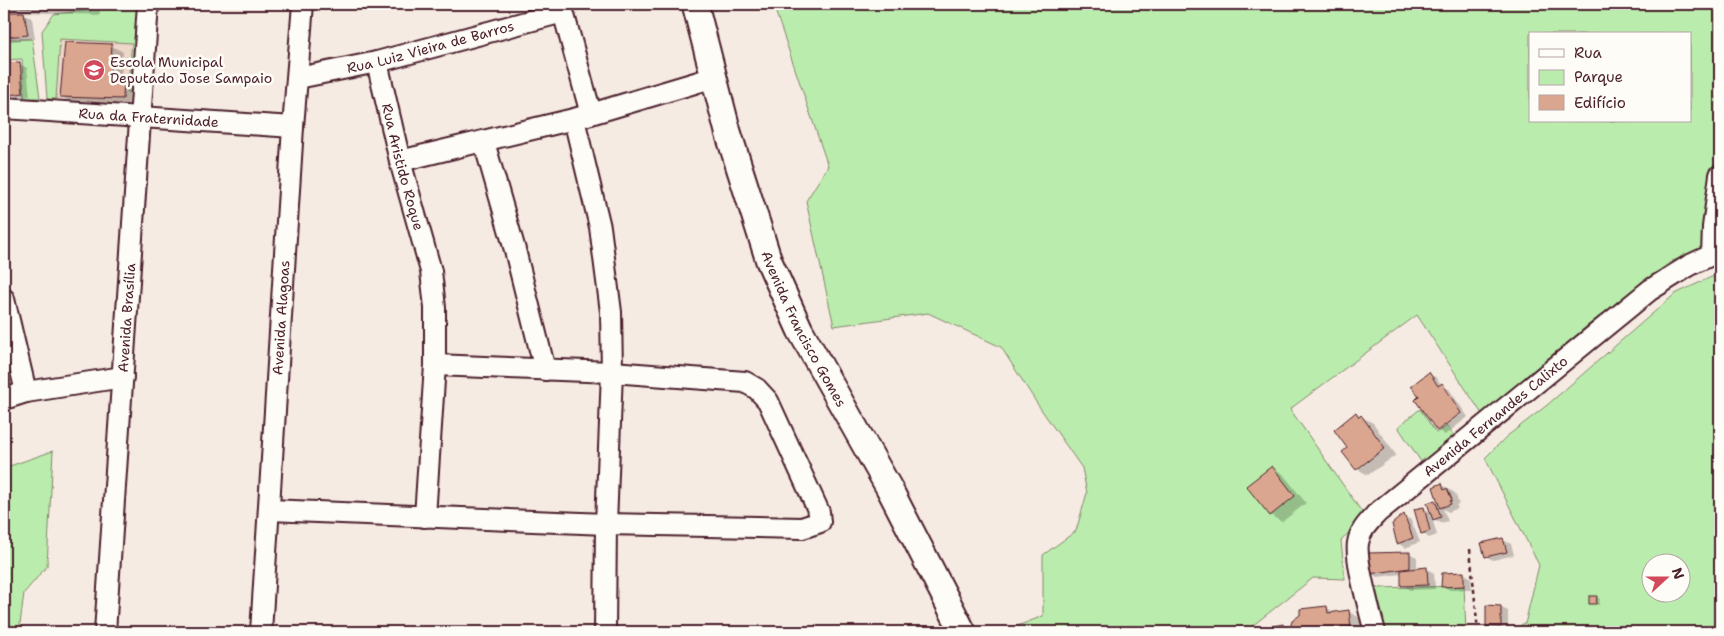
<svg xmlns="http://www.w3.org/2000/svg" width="1724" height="636" viewBox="0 0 1724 636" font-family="'Shantell Sans',sans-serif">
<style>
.built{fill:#eed6c9}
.green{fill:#baedad;stroke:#82866c;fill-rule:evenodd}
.shadow{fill:#0003}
.building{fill:#dba68f;stroke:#4a1f2b}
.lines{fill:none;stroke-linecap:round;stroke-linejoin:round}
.minor-casing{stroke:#4a1f2b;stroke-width:24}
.major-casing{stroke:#4a1f2b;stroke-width:29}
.path{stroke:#4a1f2b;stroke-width:2.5;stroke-dasharray:4 4;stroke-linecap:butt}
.minor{stroke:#fdfcf7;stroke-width:20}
.major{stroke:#fdfcf7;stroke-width:25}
.labels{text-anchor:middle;stroke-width:5;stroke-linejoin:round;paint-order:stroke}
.street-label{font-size:14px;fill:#4a1f2b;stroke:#fdfcf7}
.poi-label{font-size:14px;fill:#4a1f2b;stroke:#fdfcf7;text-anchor:start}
</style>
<rect width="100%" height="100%" fill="#f6ebe2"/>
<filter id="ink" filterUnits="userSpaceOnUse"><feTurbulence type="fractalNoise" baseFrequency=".02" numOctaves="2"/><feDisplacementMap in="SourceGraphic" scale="10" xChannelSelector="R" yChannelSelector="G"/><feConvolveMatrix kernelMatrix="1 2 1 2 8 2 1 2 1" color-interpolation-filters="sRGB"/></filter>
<g filter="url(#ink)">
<!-- built -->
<path class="built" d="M57,37L134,40L128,104L56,99Z"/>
<!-- green -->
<path class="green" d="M93,4H143L135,93L127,92L132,43L60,39L56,99H47L42,31L54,14L92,10Z
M773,4H1720V246L1672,261L1587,326L1484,417L1417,315L1290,409L1364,515L1341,541L1345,579L1313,578L1247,630V632H1008L1007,630L1043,616V555L1076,531L1087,493L1082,468L1038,405L1001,347L928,313L834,326L806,201L828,166ZM1530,34H1690V121H1530Z
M4,39H32L40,98H24L22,59L5,60Z
M1720,273V632H1514L1522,624H1525L1539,565L1485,458L1506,437L1546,406L1675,294ZM1652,564H1682V594H1652Z
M1420,409L1436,433L1447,426L1457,440L1424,466L1398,427Z
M53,451L47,566L24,593L19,632H4V468Z
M1464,586L1466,632H1385L1376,588Z"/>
<!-- shadow -->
<path class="shadow" d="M4,4H100V15L22,12L32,18L35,39L11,41L4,36V14L14,13L4,7Z
M66,43L112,46L123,52L121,78L135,84L134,104L72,103L61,96Z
M20,64L27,68L30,96L19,98L12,94Z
M1429,374L1437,378L1441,385L1449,389L1468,417L1445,435L1438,430L1416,400L1420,397Z
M1356,414L1373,423L1396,455L1368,475L1357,469Z
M1272,467L1283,474L1306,503L1282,522L1270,515Z
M1442,485L1455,493L1459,504L1456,505L1458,508L1449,512L1443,509L1448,521L1441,523L1432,518L1437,535L1429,538L1422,533L1423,508L1432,513L1434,502L1440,505Z
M1404,516L1411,520L1420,542L1405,548L1398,543Z
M1503,540L1511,544L1514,555L1493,560L1486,556Z
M1409,553L1417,557V569H1427L1434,573L1435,589L1410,590L1402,585V574L1377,577L1370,573Z
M1464,573L1471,578V590H1450L1443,586Z
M1596,597L1600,599L1599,605L1590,603Z
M1500,607L1508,611V630H1494L1487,626Z
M1327,608L1336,613L1349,612L1364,620L1365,632H1268L1269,628L1283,625L1291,630Z"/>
<!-- building -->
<path class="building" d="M4,4H89V9L4,6Z
M4,12H24L28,35L4,37Z
M65,42L112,44L110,77H124L123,99L60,97Z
M20,62L23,93L11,95L7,63Z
M1429,372L1438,386L1442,383L1461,413L1437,431L1415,400L1419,396L1411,386Z
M1356,412L1359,417L1361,415L1385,448L1356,470L1342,452L1347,448L1334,430Z
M1272,466L1295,496L1270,516L1246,486Z
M1442,483L1444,490L1447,488L1452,500L1450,501L1451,504L1440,508L1433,487Z
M1435,500L1441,517L1433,520L1427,503Z
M1424,507L1430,531L1421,534L1414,509Z
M1404,514L1413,538L1397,544L1392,524Z
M1503,538L1507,552L1485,557L1481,543Z
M1410,552V568L1369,574L1367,553Z
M1427,567L1428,585L1401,586V570Z
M1464,572V586L1441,587L1442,573Z
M1589,596H1597L1596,604H1589Z
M1486,605L1501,606V627L1486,626Z
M1327,606L1328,613L1349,610L1351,627L1335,628V632H1264H1267L1268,627L1283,624L1285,630L1290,628L1292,621L1300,615V609Z"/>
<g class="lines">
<!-- minor casing -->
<g class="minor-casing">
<g id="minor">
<path d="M561,4L591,114"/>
<path id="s1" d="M377,62L400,161L431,271L435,308V365L425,517"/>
<path id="s2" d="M298,78L377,62L563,12"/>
<path id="s3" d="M4,108L293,127"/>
<path d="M574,119L600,227L611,312L612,372L606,524L605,632"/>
<path d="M484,142L515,250L545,370"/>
<path d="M400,161L574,119L715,77"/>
<path d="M1712,255L1713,227L1720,175"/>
<path d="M4,299L26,392"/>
<path d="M4,399L26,392L123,377"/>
<path d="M269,510L606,524L802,528L820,522L819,512L768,401L757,389L745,382L612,372L435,365"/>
<path id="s4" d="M105,632L148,4"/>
<path id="s5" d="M261,632L293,127L303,4"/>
<path id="s6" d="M1375,632C1370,612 1355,561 1358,543C1360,530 1369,522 1377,513L1650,290L1690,265L1720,251"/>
</g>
</g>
<!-- major casing -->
<g class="major-casing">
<g id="major">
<path id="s7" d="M695,4L728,132L769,261L800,330L889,488L963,632"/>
</g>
</g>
<!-- path -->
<path class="path" d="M1470,549L1478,632"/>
<!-- minor -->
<use href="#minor" class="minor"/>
<!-- major -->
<use href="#major" class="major"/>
</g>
</g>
<!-- icons -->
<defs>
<g id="school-disc" transform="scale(1.125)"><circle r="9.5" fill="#d1495b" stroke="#fdfcf7"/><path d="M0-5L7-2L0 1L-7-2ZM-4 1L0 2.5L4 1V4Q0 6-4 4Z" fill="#fff"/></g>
</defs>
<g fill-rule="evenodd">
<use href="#school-disc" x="94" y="70"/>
</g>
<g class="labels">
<!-- street labels -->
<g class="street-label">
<text dy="5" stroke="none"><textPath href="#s2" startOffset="136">Rua Luiz Vieira de Barros</textPath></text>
<text dy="5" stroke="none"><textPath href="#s3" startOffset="145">Rua da Fraternidade</textPath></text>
<text dy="5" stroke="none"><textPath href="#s1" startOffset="108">Rua Aristido Roque</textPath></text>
<text dy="5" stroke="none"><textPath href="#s4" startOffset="315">Avenida Brasília</textPath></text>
<text dy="5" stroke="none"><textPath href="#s5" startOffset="315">Avenida Alagoas</textPath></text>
<text dy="5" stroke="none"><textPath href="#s7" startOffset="344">Avenida Francisco Gomes</textPath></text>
<text dy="5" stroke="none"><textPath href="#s6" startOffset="280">Avenida Fernandes Calixto</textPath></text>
</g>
<!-- poi labels -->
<g class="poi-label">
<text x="110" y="67">Escola Municipal<tspan x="110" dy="16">Deputado Jose Sampaio</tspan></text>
</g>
</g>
<!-- margin -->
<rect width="1724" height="636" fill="none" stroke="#fdfcf7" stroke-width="20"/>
<rect x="10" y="10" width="1704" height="616" fill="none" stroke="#4a1f2b" stroke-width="2" filter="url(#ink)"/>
<!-- legend -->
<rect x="1529" y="32" width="162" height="90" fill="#fdfcf7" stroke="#b5a4a5"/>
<rect x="1539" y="49" width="25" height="8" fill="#fdfcf7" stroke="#b5a4a5"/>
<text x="1574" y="58" font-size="15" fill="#4a1f2b">Rua</text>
<rect x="1539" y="70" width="25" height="15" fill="#baedad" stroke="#b5a4a5"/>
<text x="1574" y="82" font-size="15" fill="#4a1f2b">Parque</text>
<rect x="1539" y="95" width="25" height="15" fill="#dba68f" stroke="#b5a4a5"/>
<text x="1574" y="108" font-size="15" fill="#4a1f2b">Edifício</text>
<!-- north arrow -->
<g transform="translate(1666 578) rotate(69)"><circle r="24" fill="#fdfcf7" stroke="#b5a4a5"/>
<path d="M0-4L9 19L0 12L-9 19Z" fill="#d1495b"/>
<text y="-8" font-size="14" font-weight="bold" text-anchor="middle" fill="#4a1f2b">N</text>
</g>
</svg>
